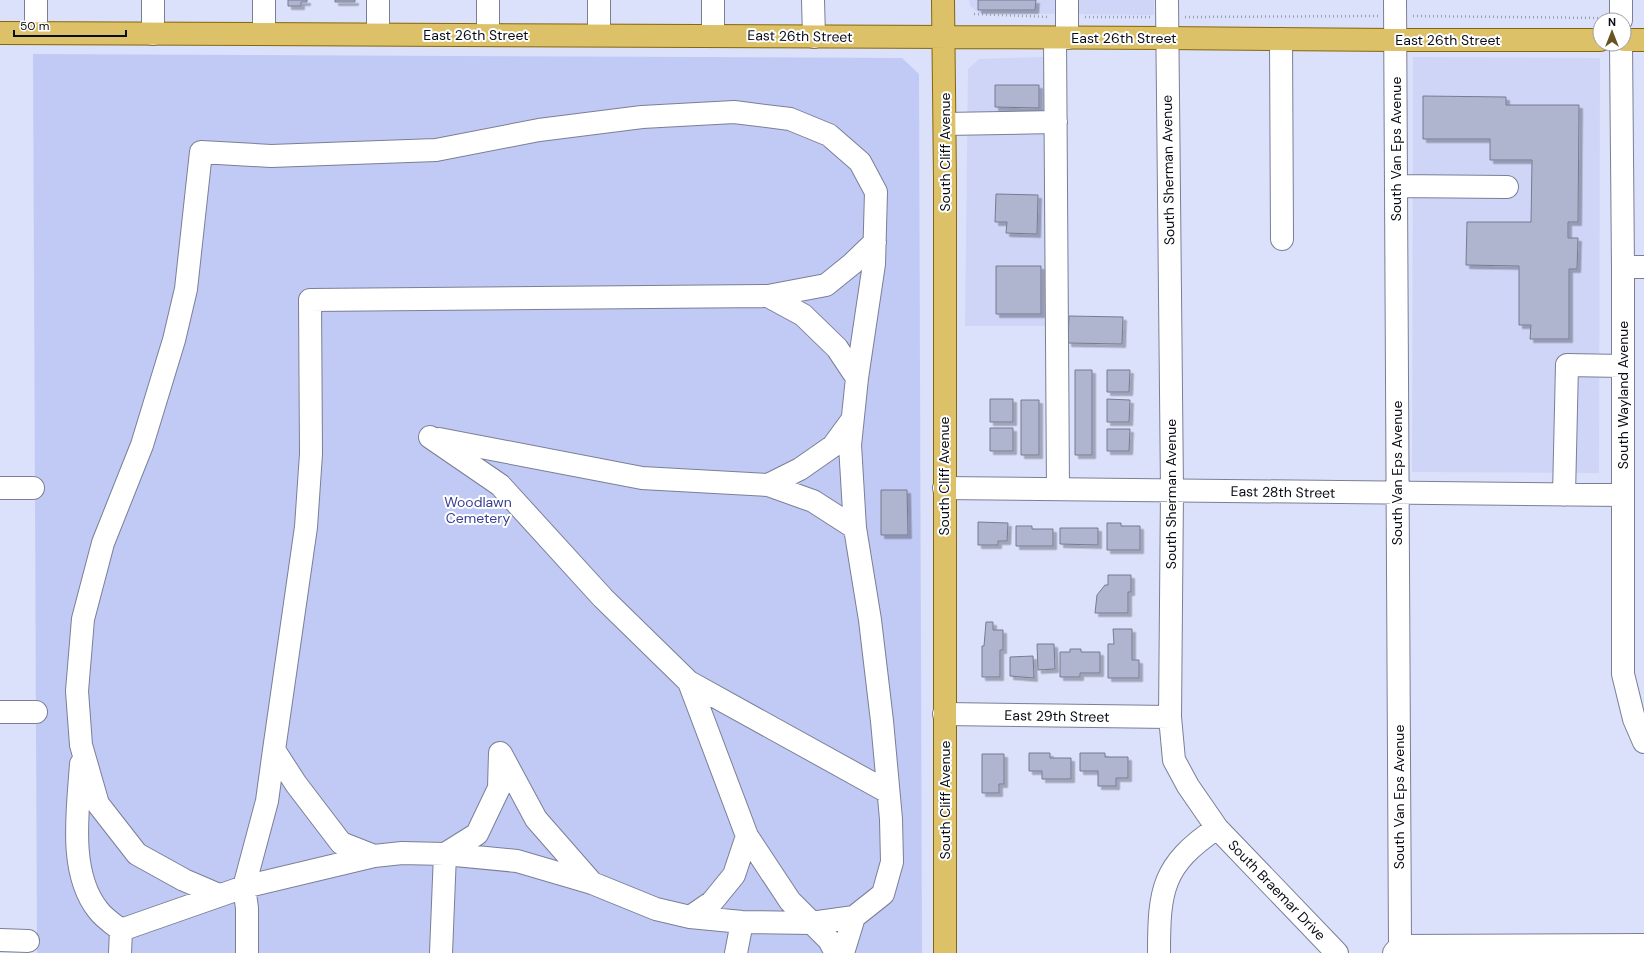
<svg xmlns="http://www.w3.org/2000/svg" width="1644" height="953" viewBox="0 0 1644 953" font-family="'DM Sans',sans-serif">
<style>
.built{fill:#ced5f7}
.green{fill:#c1caf4}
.building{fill:#afb5ce;stroke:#767b93;filter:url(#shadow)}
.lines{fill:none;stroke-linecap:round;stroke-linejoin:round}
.minor-casing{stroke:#7a7f97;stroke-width:24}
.major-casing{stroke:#856709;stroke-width:24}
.path{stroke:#999eb2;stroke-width:2.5;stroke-dasharray:1 3;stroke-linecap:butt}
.minor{stroke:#fff;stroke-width:22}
.major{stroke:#ddc168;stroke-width:22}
.labels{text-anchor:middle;stroke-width:4;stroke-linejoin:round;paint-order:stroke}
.street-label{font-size:14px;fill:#0b0d15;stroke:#fff}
.park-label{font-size:14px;fill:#393e92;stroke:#fff}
</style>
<defs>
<filter id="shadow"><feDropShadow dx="3.5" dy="3.5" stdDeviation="0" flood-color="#0004"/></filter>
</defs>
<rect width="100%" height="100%" fill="#dbe1fb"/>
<!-- built -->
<path class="built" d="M969,0H1154V15L979,13L970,6Z
M1044,57L1049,326H965L968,69L979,59Z
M1413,57L1600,58L1599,473L1412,472Z"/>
<!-- green -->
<path class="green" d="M33,54L902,58L919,74L922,953H37Z"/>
<!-- building -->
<path class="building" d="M288,0H307V2H301V6H288Z
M335,0H355V2H335Z
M978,0H1036L1035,10H978Z
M995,85H1039V108L995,107Z
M1423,96L1506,97V105H1579L1578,222H1568V238H1578L1577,269H1569V339H1530L1531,325H1519V266L1466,265L1467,222H1531L1532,160H1490V139H1423Z
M996,194L1038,195L1037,234L1006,233L1007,222H995Z
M996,266H1041V314H996Z
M1069,316L1123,317L1122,344L1068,343Z
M1075,370H1092V455H1075Z
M1107,370H1130L1129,392H1107Z
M990,399H1013V422H990Z
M1107,399L1130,400L1129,422H1107Z
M1021,400H1039V455H1021Z
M990,428H1013V451H990Z
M1107,429H1130L1129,451H1107Z
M881,490H907L908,535H881Z
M978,522L1008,523L1007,541H998V545H978Z
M1107,523H1121V526H1140V550H1107Z
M1016,526H1032V529H1053V546H1016Z
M1060,528H1098V545L1060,544Z
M1108,575H1131V592H1128V613H1095L1097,595L1105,585H1108Z
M986,622H993V630H1003V650H1000V677H982V646H984Z
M1113,629H1132V660H1139V678H1108V644H1114Z
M1037,644H1054L1055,669L1038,670Z
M1070,649H1081V652H1100V673H1080V677H1060V652H1070Z
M1033,656L1034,678L1010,676V657Z
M1029,753H1050V758H1071V779H1042V771H1029Z
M1080,753H1105V757H1128V778H1116V786H1098V771H1080Z
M982,754H1004V784H999V793H982Z"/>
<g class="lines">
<!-- minor casing -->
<g class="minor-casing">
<path id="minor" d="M36,0V33
M153,0V34
M378,0V34
M488,0V35
M599,0V35
M713,0V36
M813,0L814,37
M1167,0L1172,490L1170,717L1174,760L1188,786L1217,828L1337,953
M1395,0L1400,946
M1621,20V0
M264,33V0
M1055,38L1058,489
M1067,38V0
M1281,39L1282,239
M1621,44L1623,267V674L1634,719L1644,742
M945,124L1056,122
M1396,186L1507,187
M1623,267H1644
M768,296L826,285L852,264L875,242
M430,437L500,485L603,598L689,682L888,792
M439,439L642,478L768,485L813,501L855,528
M768,485L800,469L833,446L852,420
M0,488H33
M944,488L1622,495
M1564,495L1567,365L1623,366
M689,682L747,836L790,901L829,940L836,953
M0,712H36
M944,714L1170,717
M501,754L536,819L592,883
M81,764C78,810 68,872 98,910C104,918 113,924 121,930
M374,856L341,843L296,784L274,750L306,527L311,454L310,300L768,296L803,315L837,348L857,378
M219,895L184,880L137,854L98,804L81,745L77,691L83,619L103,543L142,445L174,340L186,289L201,152L271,156L436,150L539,130L642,117L734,112L790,119L829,135L860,162L876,192L874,264L857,378L850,445L855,528L870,620L882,721L891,819L892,862L883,894L854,917L843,953
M690,917L712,902L734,875L747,836
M0,940L28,941
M120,953L121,930L244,887L374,856L402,853L445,854L517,861L592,883L656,909L690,917L742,922L811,923L854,917
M247,953V908L244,887L267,801L274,750
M441,953L445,854L477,834L499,788L500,753
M736,953L742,922
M1159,953C1159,890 1162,865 1217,828
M1394,953L1400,946L1644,945"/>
</g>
<!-- major casing -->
<g class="major-casing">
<path id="major" d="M943,0L945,179V953
M0,33L1166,38L1395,40H1600
M1624,40H1644"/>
</g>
<!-- path -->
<path class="path" d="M974,14L1050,17
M1413,16L1604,18
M1085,17H1150
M1185,17L1378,16"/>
<!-- minor -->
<use href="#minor" class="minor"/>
<!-- major -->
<use href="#major" class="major"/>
</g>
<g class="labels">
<!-- street labels -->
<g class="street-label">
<text x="476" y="40">East 26th Street</text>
<text transform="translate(800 36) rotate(1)" y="5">East 26th Street</text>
<text x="1124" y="43">East 26th Street</text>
<text x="1448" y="45">East 26th Street</text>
<text transform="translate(1396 149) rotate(-90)" y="5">South Van Eps Avenue</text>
<text transform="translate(945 152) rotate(-90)" y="5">South Cliff Avenue</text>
<text transform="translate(1168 170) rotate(-91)" y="5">South Sherman Avenue</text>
<text transform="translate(1623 395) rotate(-90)" y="5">South Wayland Avenue</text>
<text transform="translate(1397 473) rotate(-90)" y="5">South Van Eps Avenue</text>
<text transform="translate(944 476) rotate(-90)" y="5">South Cliff Avenue</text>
<text transform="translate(1283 492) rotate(1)" y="5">East 28th Street</text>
<text transform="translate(1171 494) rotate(-90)" y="5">South Sherman Avenue</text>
<text transform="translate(1057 716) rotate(1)" y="5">East 29th Street</text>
<text transform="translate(1399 797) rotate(-90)" y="5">South Van Eps Avenue</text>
<text transform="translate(945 800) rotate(-90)" y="5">South Cliff Avenue</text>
<text transform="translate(1277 890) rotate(46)" y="5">South Braemar Drive</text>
</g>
<!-- park labels -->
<g class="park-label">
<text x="478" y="507">Woodlawn<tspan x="478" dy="16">Cemetery</tspan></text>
</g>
</g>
<!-- north arrow -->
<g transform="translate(1612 32)"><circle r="19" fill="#ffffff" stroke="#9d9ea1"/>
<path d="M0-3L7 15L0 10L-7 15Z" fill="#685322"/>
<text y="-6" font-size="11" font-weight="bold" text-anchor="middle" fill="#0b0d15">N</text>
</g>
<!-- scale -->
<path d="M14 30v6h112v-6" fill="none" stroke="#0b0d15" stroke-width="2"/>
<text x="20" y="30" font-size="12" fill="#0b0d15" stroke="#ffffff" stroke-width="3" paint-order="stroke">50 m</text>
</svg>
